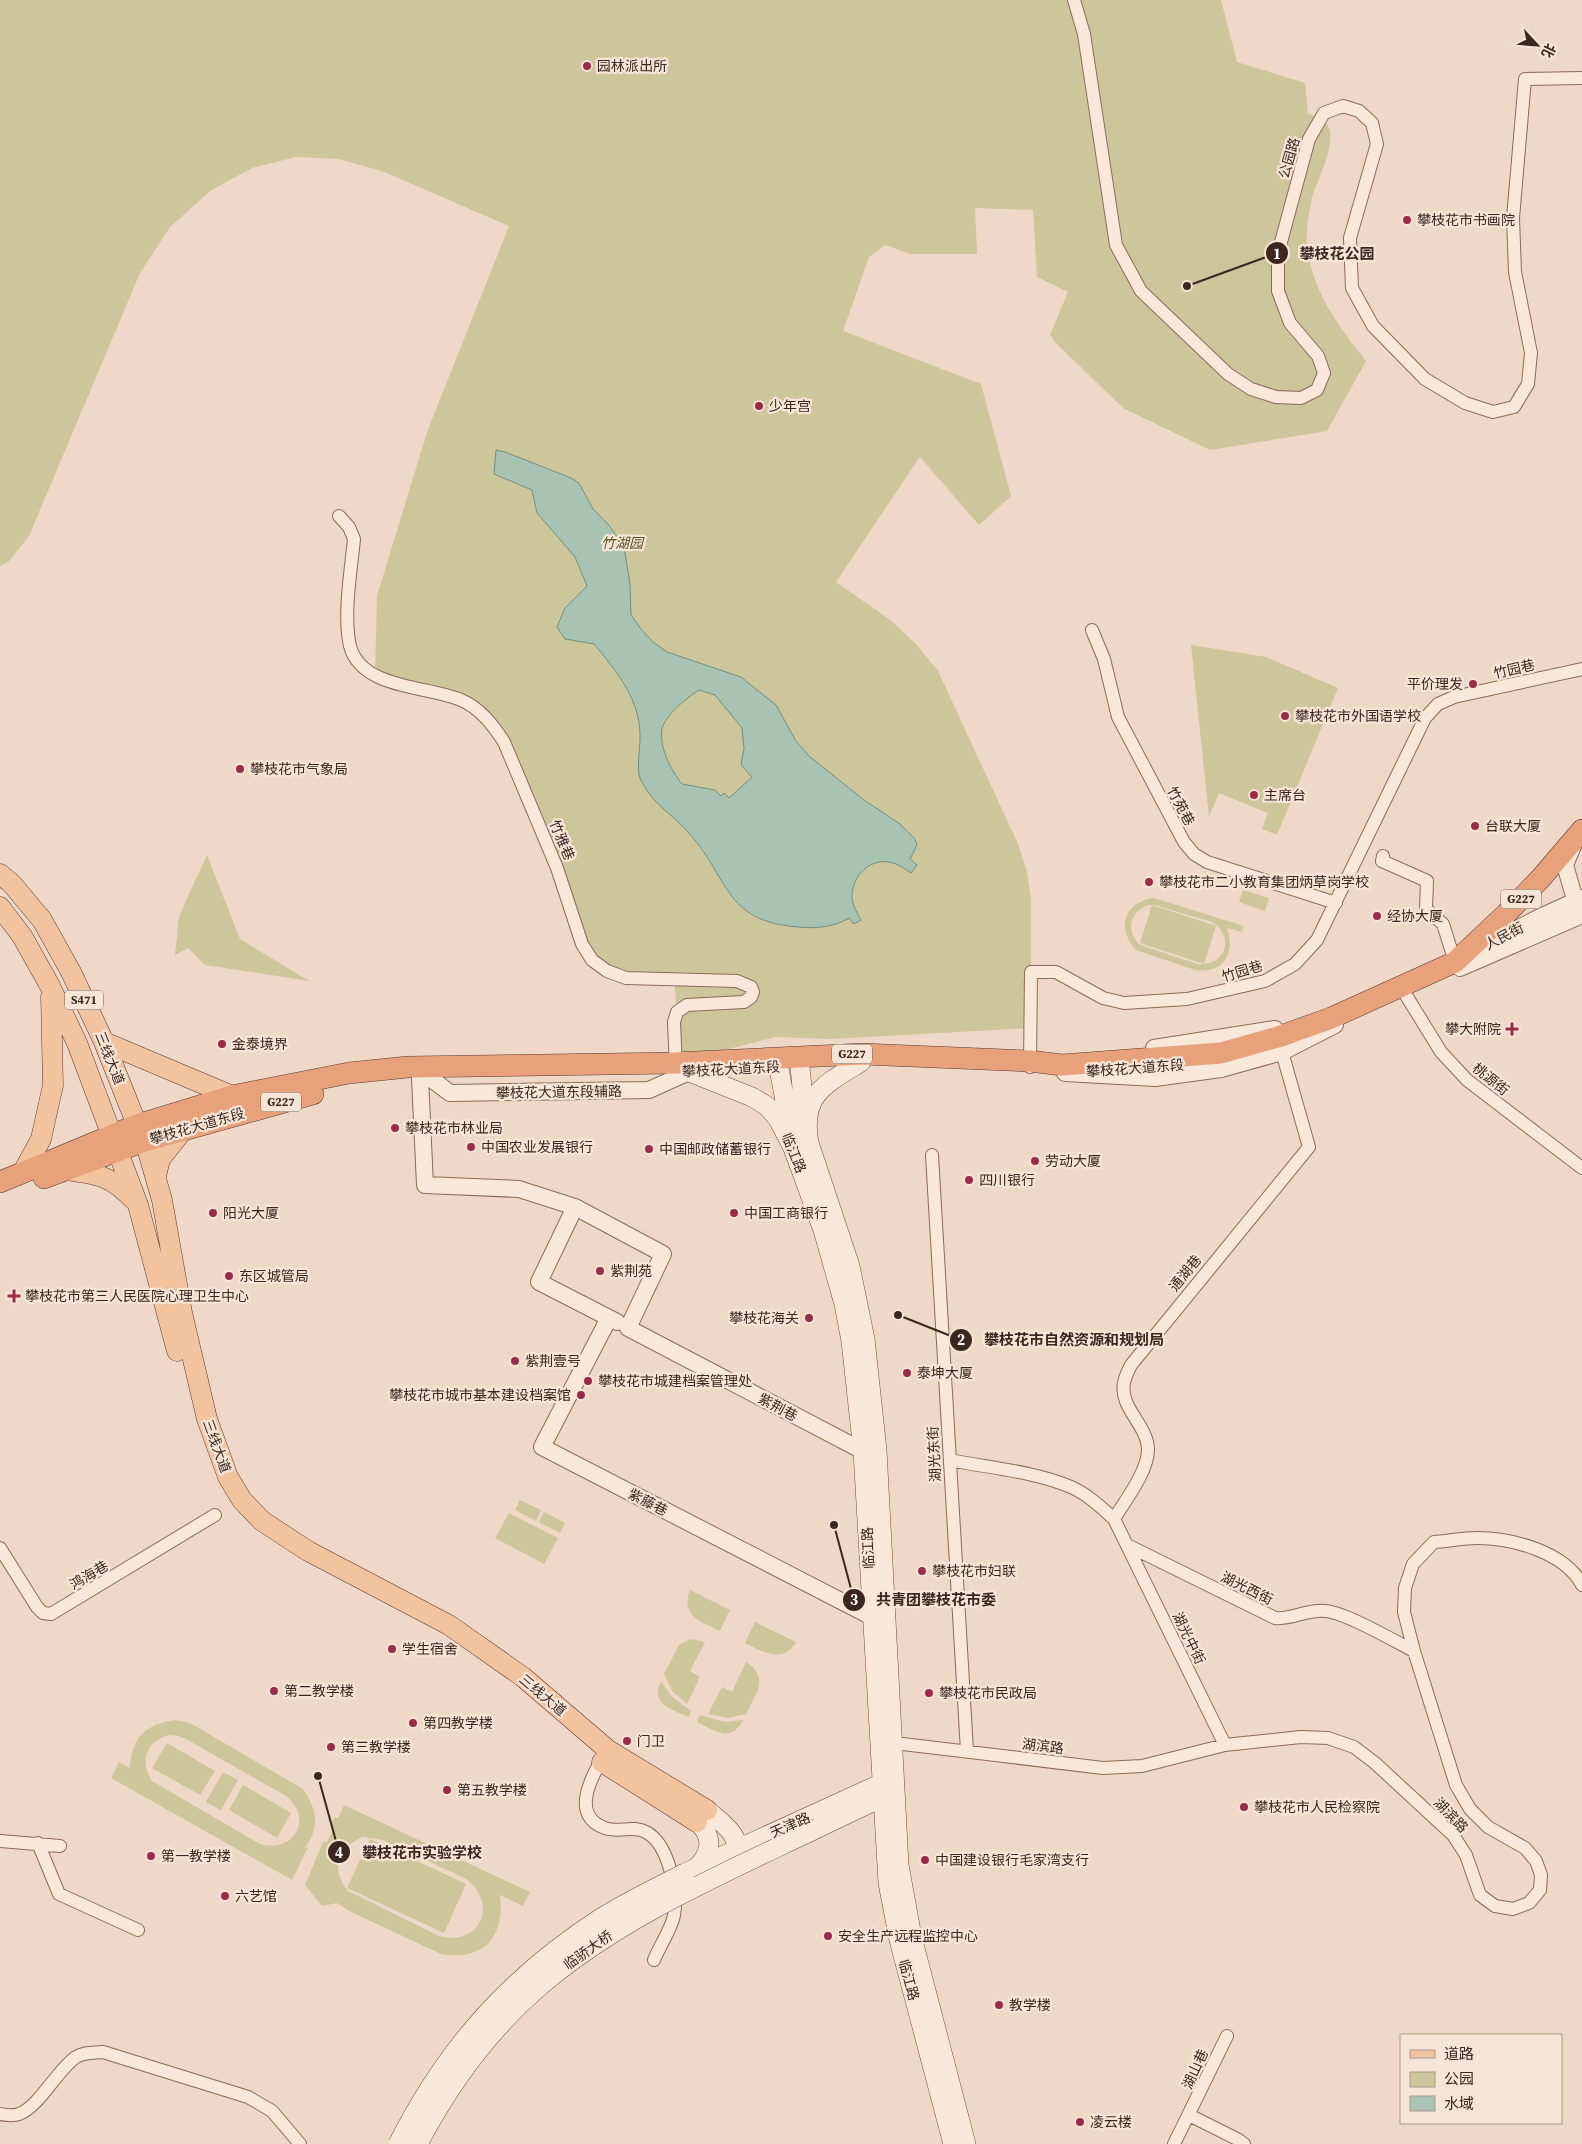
<svg xmlns="http://www.w3.org/2000/svg" width="1582" height="2144" viewBox="0 0 1582 2144" font-family="'Source Serif 4','Noto Sans SC',serif">
<style>
.green{fill:#cdc69a;fill-rule:evenodd}
.water{fill:#a8c2b4;stroke:#6e917f;fill-rule:evenodd}
.lines{fill:none;stroke-linecap:round;stroke-linejoin:round}
.minor-casing{stroke:#8b695c;stroke-width:14}
.tertiary-casing{stroke:#8b695c;stroke-width:18}
.secondary-casing{stroke:#6d4a3f;stroke-width:20}
.primary-casing{stroke:#593830;stroke-width:21}
.trunk-casing{stroke:#593830;stroke-width:22}
.minor{stroke:#f9e8da;stroke-width:12}
.tertiary{stroke:#f9e8da;stroke-width:16}
.secondary{stroke:#f9e8da;stroke-width:19}
.primary{stroke:#f1c39f;stroke-width:20}
.trunk{stroke:#e7a27c;stroke-width:21}
.secondary-bridge-casing{stroke:#6d4a3f;stroke-width:20;stroke-linecap:butt}
.secondary-bridge{stroke:#f9e8da;stroke-width:19}
.poi-dot{fill:#9a2b49;stroke:#f6e5d6;stroke-width:2}
.labels{text-anchor:middle;stroke-width:4.5;stroke-linejoin:round;paint-order:stroke}
.shield{fill:#f6e5d6;stroke:#735f57;stroke-width:1}
.shield-label{font-size:12px;font-weight:bold;fill:#3b2620}
.poi-label{font-size:14px;fill:#3b2620;stroke:#f6e5d6;text-anchor:start}
.street-label{font-size:14px;fill:#3b2620;stroke:#f6e5d6}
.park-label{font-size:14px;font-style:italic;fill:#575726;stroke:#f6e5d6}
.leader{fill:none;stroke:#3b2620;stroke-width:2}
.callout-dot{fill:#3b2620;stroke:#f6e5d6;stroke-width:2}
.mark-label{font-size:15px;text-anchor:middle;font-weight:bold;fill:#fff}
.callout-label{font-size:15px;text-anchor:middle;font-weight:bold;fill:#3b2620;stroke:#f6e5d6;stroke-width:4.5;stroke-linejoin:round;paint-order:stroke}
</style>
<rect width="100%" height="100%" fill="#efd8c7"/>
<!-- green -->
<path class="green" d="M0,0H1221L1237,62L1305,83L1308,114C1316,117 1326,119 1329,128C1336,145 1317,180 1312,198C1309,211 1306,230 1307,243C1310,289 1339,327 1366,361L1327,431L1210,450L1123,408L1057,344L1050,335L1068,292L1037,277L1033,210L975,208L977,254H910L885,245L869,257L843,331L981,384L1011,496L979,525L920,457L836,582L889,619L916,644L938,671L1018,844L1027,872L1031,900V1028L830,1039L776,1037L674,1063L677,1012L674,980L626,978L592,960L504,742L479,711L375,675L377,596L427,432L509,226L382,171L338,159L296,157L252,168L210,191L170,227L140,273L29,536L9,561L0,566Z
M1191,645L1266,657L1338,688L1277,835L1262,829L1268,813L1219,793L1209,817Z
M207,855L240,939L309,981L205,965L188,948L175,955L179,916Z
M1243,890L1269,898L1265,911L1239,902Z
M1154,898L1244,926L1242,932L1227,928C1236,954 1223,974 1195,970L1136,950C1116,928 1124,902 1154,898ZM1148,905H1152L1140,943L1204,964L1216,926L1152,905H1155L1212,922C1236,937 1225,967 1197,964L1140,945C1126,931 1129,913 1148,905Z
M520,1500L541,1510L536,1521L515,1510Z
M544,1512L565,1523L560,1533L539,1522Z
M509,1513L558,1538L544,1564L495,1538Z
M690,1590L730,1610L720,1631C701,1622 680,1616 690,1590Z
M755,1622L796,1642C783,1664 763,1652 745,1643Z
M690,1639L705,1642L690,1671L700,1677L687,1704L672,1691L664,1674L679,1645Z
M746,1662C770,1678 756,1693 746,1714L728,1718L708,1714L722,1687L732,1692Z
M661,1681L671,1696L691,1711L689,1717C671,1709 650,1704 661,1681Z
M700,1715L725,1722L743,1720C731,1744 714,1730 697,1722Z
M176,1720L190,1723L303,1789C318,1810 320,1829 304,1849L308,1847L292,1880L111,1778L119,1762L130,1768C132,1737 145,1724 176,1720ZM169,1735L178,1736L186,1739L286,1796C314,1818 294,1854 260,1844L152,1781C139,1762 146,1741 169,1735Z
M167,1743L215,1771L200,1795L152,1768Z
M223,1772L238,1780L221,1810L206,1802Z
M243,1785L291,1813L277,1838L229,1810Z
M344,1805L530,1892L523,1906L500,1895C505,1937 484,1961 441,1954L349,1911L337,1903L322,1906L305,1885L323,1842H327L334,1828L331,1825L334,1818H338ZM363,1837L383,1840L466,1879C500,1904 479,1947 439,1936L348,1891C330,1869 337,1847 363,1837Z
M370,1839L466,1884L444,1933L347,1888Z"/>
<!-- water -->
<path class="water" d="M496,450L505,452L571,478L579,483L593,509L608,524L624,547L630,584L631,615L641,629L653,642L667,652L741,677L776,705L796,741L809,756L864,800L900,824L915,839L917,845L910,859L917,865L911,873C905,869 900,865 893,863C871,856 851,876 852,898C853,906 857,913 861,920L854,924L849,918C835,927 814,929 798,927C722,921 730,877 687,831C670,812 652,804 640,778C636,768 641,744 640,733C639,698 615,669 594,644L565,639L557,627L565,608L587,586L575,557L537,513L532,490L494,474ZM699,690L715,695L742,728L744,748L741,765L752,777L729,798L724,793L721,796L715,790L682,784C671,770 659,748 662,729C665,715 688,697 699,690Z"/>
<g class="lines">
<!-- minor casing -->
<g class="minor-casing">
<path id="minor" d="M1074,0L1084,34L1116,245L1141,291L1228,374L1251,389L1276,397L1301,398L1317,390L1324,373L1318,356L1290,323L1278,291V253L1309,139L1324,113L1343,106L1359,111L1372,123L1377,144L1350,238L1352,288L1373,326L1425,379L1465,403L1493,412L1514,407L1528,384L1531,353L1515,272L1513,218L1525,79L1582,78
M339,516L349,527L354,539C351,570 343,616 350,646C361,689 428,686 461,700C480,708 493,725 504,742L557,868L582,944L592,960L607,971L626,978L737,981L751,987L753,992L751,997L744,1002L687,1005L677,1012L674,1022L676,1069
M1092,630L1104,659L1118,717L1184,842L1194,854L1207,862L1336,903
M1383,856L1382,861L1427,881L1426,909L1443,924L1455,962
M1404,992L1441,1052L1467,1080L1582,1168
M1030,1067L1031,972H1056L1103,998L1124,1003L1187,999L1265,981L1295,964L1317,940L1425,718L1438,704L1454,697L1582,669
M932,1155L967,1751
M950,1460C989,1468 1033,1471 1071,1487C1087,1494 1101,1507 1114,1519L1225,1745
M1114,1519C1125,1501 1148,1471 1148,1450C1148,1425 1119,1408 1124,1383C1125,1377 1128,1371 1131,1365L1309,1147L1282,1052
M1127,1545L1275,1618C1292,1620 1307,1609 1325,1611C1345,1612 1394,1641 1414,1651
M0,1548L37,1607L43,1613L51,1614L215,1515
M886,1742L1103,1768L1142,1766L1225,1745L1301,1737L1328,1738L1354,1747L1375,1763L1453,1835L1466,1855L1480,1895L1495,1906L1513,1909L1529,1903L1540,1890L1541,1875L1536,1861L1525,1848L1488,1827L1470,1809L1456,1785L1414,1651L1404,1612L1405,1588L1413,1564L1434,1542C1448,1541 1463,1538 1477,1538C1512,1538 1565,1552 1582,1585
M604,1756C591,1777 570,1816 605,1828C618,1833 633,1825 646,1832C669,1844 678,1892 674,1915C672,1928 659,1947 654,1960
M0,1841L60,1846
M38,1843L59,1894L138,1930
M0,2114C5,2115 14,2116 19,2114C39,2107 57,2070 76,2057C84,2052 93,2053 103,2052L248,2097L272,2111L300,2144
M1189,2115L1237,2139L1244,2144
M1174,2144L1227,2036"/>
</g>
<!-- tertiary casing -->
<g class="tertiary-casing">
<path id="tertiary" d="M1573,846L1565,865L1578,910
M1472,953L1538,918L1582,898
M1460,968L1582,915
M1154,1048L1275,1029
M1065,1073L1155,1078L1221,1069L1282,1052L1335,1025
M420,1078L425,1185L519,1189L575,1207L663,1254L628,1328L863,1451L873,1450
M430,1078L450,1093L649,1090L689,1072
M575,1207L539,1282L617,1322
M609,1318L542,1447L872,1617H884"/>
</g>
<!-- secondary casing -->
<g class="secondary-casing">
<path id="secondary" d="M799,1057L805,1118
M777,1058L791,1133
M861,1062C825,1084 800,1095 809,1143L850,1266L865,1339L877,1450L899,1865L912,1937L966,2144
M689,1072L752,1097L767,1106L778,1119L793,1148L823,1230L844,1304L851,1341L863,1451L888,1883L899,1940L953,2144
M707,1810C722,1823 743,1836 736,1858
M697,1822C713,1835 712,1851 699,1865
M818,1828L885,1796
M685,1873L891,1779"/>
</g>
<!-- primary casing -->
<g class="primary-casing">
<path id="primary" d="M0,874L12,884L42,920L71,972L104,1042L137,1125L145,1141L162,1200L182,1313L207,1419L228,1477L242,1500L262,1521L308,1551L449,1625L523,1677L608,1750L707,1810
M0,907L22,936L50,986L77,1043L138,1205L177,1351
M104,1042L232,1096
M66,1170C98,1174 112,1176 135,1201
M23,1172L41,1139L53,1085L51,996
M156,1176L160,1159L183,1130
M602,1762L697,1822"/>
</g>
<!-- trunk casing -->
<g class="trunk-casing">
<path id="trunk" d="M44,1178L145,1141L313,1094
M0,1182L137,1125L232,1096L349,1073L408,1067L674,1063L862,1054L1030,1061L1062,1065L1221,1053L1278,1037L1331,1018L1455,962L1506,914L1541,878L1582,830"/>
</g>
<!-- minor -->
<use href="#minor" class="minor"/>
<!-- tertiary -->
<use href="#tertiary" class="tertiary"/>
<!-- secondary -->
<use href="#secondary" class="secondary"/>
<!-- primary -->
<use href="#primary" class="primary"/>
<!-- trunk -->
<use href="#trunk" class="trunk"/>
<!-- secondary-bridge casing -->
<g class="secondary-bridge-casing">
<path id="secondary-bridge" d="M398,2144C447,2047 510,1977 601,1918C628,1901 657,1887 685,1873
M418,2144C449,2085 489,2030 540,1986C621,1917 722,1874 818,1828"/>
</g>
<!-- secondary-bridge -->
<use href="#secondary-bridge" class="secondary-bridge"/>
</g>
<!-- markers -->
<g class="poi-dot">
<circle cx="587" cy="66" r="5"/>
<circle cx="1407" cy="220" r="5"/>
<circle cx="759" cy="406" r="5"/>
<circle cx="1473" cy="684" r="5"/>
<circle cx="1285" cy="716" r="5"/>
<circle cx="240" cy="769" r="5"/>
<circle cx="1254" cy="795" r="5"/>
<circle cx="1475" cy="826" r="5"/>
<circle cx="1149" cy="882" r="5"/>
<circle cx="1377" cy="916" r="5"/>
<path d="M1509.5 1021.5h5v5h5v5h-5v5h-5v-5h-5v-5h5z"/>
<circle cx="222" cy="1044" r="5"/>
<circle cx="395" cy="1128" r="5"/>
<circle cx="471" cy="1147" r="5"/>
<circle cx="649" cy="1149" r="5"/>
<circle cx="1035" cy="1161" r="5"/>
<circle cx="969" cy="1180" r="5"/>
<circle cx="213" cy="1213" r="5"/>
<circle cx="734" cy="1213" r="5"/>
<circle cx="600" cy="1271" r="5"/>
<circle cx="229" cy="1276" r="5"/>
<path d="M11.5 1288.5h5v5h5v5h-5v5h-5v-5h-5v-5h5z"/>
<circle cx="809" cy="1318" r="5"/>
<circle cx="515" cy="1361" r="5"/>
<circle cx="907" cy="1373" r="5"/>
<circle cx="588" cy="1381" r="5"/>
<circle cx="581" cy="1395" r="5"/>
<circle cx="922" cy="1571" r="5"/>
<circle cx="392" cy="1649" r="5"/>
<circle cx="274" cy="1691" r="5"/>
<circle cx="929" cy="1693" r="5"/>
<circle cx="413" cy="1723" r="5"/>
<circle cx="627" cy="1741" r="5"/>
<circle cx="331" cy="1747" r="5"/>
<circle cx="447" cy="1790" r="5"/>
<circle cx="1244" cy="1807" r="5"/>
<circle cx="151" cy="1856" r="5"/>
<circle cx="925" cy="1860" r="5"/>
<circle cx="225" cy="1896" r="5"/>
<circle cx="828" cy="1936" r="5"/>
<circle cx="999" cy="2005" r="5"/>
<circle cx="1080" cy="2122" r="5"/>
</g>
<g class="labels">
<!-- shield labels -->
<g class="shield">
<rect x="1501" y="889.5" width="40" height="19" rx="4"/>
<rect x="65" y="990.5" width="38" height="19" rx="4"/>
<rect x="832" y="1044.5" width="40" height="19" rx="4"/>
<rect x="261" y="1092.5" width="40" height="19" rx="4"/>
</g>
<g class="shield-label">
<text x="1521" y="903">G227</text>
<text x="84" y="1004">S471</text>
<text x="852" y="1058">G227</text>
<text x="281" y="1106">G227</text>
</g>
<!-- poi labels -->
<g class="poi-label">
<text x="597" y="71">园林派出所</text>
<text x="1417" y="225">攀枝花市书画院</text>
<text x="769" y="411">少年宫</text>
<text x="1463" y="689" text-anchor="end">平价理发</text>
<text x="1295" y="721">攀枝花市外国语学校</text>
<text x="250" y="774">攀枝花市气象局</text>
<text x="1264" y="800">主席台</text>
<text x="1485" y="831">台联大厦</text>
<text x="1159" y="887">攀枝花市二小教育集团炳草岗学校</text>
<text x="1387" y="921">经协大厦</text>
<text x="1501" y="1034" text-anchor="end">攀大附院</text>
<text x="232" y="1049">金泰境界</text>
<text x="405" y="1133">攀枝花市林业局</text>
<text x="481" y="1152">中国农业发展银行</text>
<text x="659" y="1154">中国邮政储蓄银行</text>
<text x="1045" y="1166">劳动大厦</text>
<text x="979" y="1185">四川银行</text>
<text x="223" y="1218">阳光大厦</text>
<text x="744" y="1218">中国工商银行</text>
<text x="610" y="1276">紫荆苑</text>
<text x="239" y="1281">东区城管局</text>
<text x="25" y="1301">攀枝花市第三人民医院心理卫生中心</text>
<text x="799" y="1323" text-anchor="end">攀枝花海关</text>
<text x="525" y="1366">紫荆壹号</text>
<text x="917" y="1378">泰坤大厦</text>
<text x="598" y="1386">攀枝花市城建档案管理处</text>
<text x="571" y="1400" text-anchor="end">攀枝花市城市基本建设档案馆</text>
<text x="932" y="1576">攀枝花市妇联</text>
<text x="402" y="1654">学生宿舍</text>
<text x="284" y="1696">第二教学楼</text>
<text x="939" y="1698">攀枝花市民政局</text>
<text x="423" y="1728">第四教学楼</text>
<text x="637" y="1746">门卫</text>
<text x="341" y="1752">第三教学楼</text>
<text x="457" y="1795">第五教学楼</text>
<text x="1254" y="1812">攀枝花市人民检察院</text>
<text x="161" y="1861">第一教学楼</text>
<text x="935" y="1865">中国建设银行毛家湾支行</text>
<text x="235" y="1901">六艺馆</text>
<text x="838" y="1941">安全生产远程监控中心</text>
<text x="1009" y="2010">教学楼</text>
<text x="1090" y="2127">凌云楼</text>
</g>
<!-- street labels -->
<g class="street-label">
<text transform="translate(1289 158) rotate(-74)" y="5">公园路</text>
<text transform="translate(1514 669) rotate(-13)" y="5">竹园巷</text>
<text transform="translate(1181 806) rotate(62)" y="5">竹苑巷</text>
<text transform="translate(562 840) rotate(67)" y="5">竹雅巷</text>
<text transform="translate(1504 936) rotate(-28)" y="5">人民街</text>
<text transform="translate(1242 971) rotate(-17)" y="5">竹园巷</text>
<text transform="translate(110 1058) rotate(68)" y="5">三线大道</text>
<text transform="translate(1135 1068) rotate(-4)" y="5">攀枝花大道东段</text>
<text transform="translate(731 1069) rotate(-3)" y="5">攀枝花大道东段</text>
<text transform="translate(1491 1079) rotate(39)" y="5">桃源街</text>
<text transform="translate(559 1092) rotate(-1)" y="5">攀枝花大道东段辅路</text>
<text transform="translate(197 1126) rotate(-16)" y="5">攀枝花大道东段</text>
<text transform="translate(794 1153) rotate(68)" y="5">临江路</text>
<text transform="translate(1185 1273) rotate(-51)" y="5">通湖巷</text>
<text transform="translate(778 1407) rotate(28)" y="5">紫荆巷</text>
<text transform="translate(217 1446) rotate(70)" y="5">三线大道</text>
<text transform="translate(934 1454) rotate(-93)" y="5">湖光东街</text>
<text transform="translate(648 1502) rotate(27)" y="5">紫藤巷</text>
<text transform="translate(868 1548) rotate(-93)" y="5">临江路</text>
<text transform="translate(89 1575) rotate(-31)" y="5">鸿海巷</text>
<text transform="translate(1247 1588) rotate(26)" y="5">湖光西街</text>
<text transform="translate(1189 1638) rotate(64)" y="5">湖光中街</text>
<text transform="translate(543 1695) rotate(40)" y="5">三线大道</text>
<text transform="translate(1043 1746) rotate(7)" y="5">湖滨路</text>
<text transform="translate(1451 1815) rotate(46)" y="5">湖滨路</text>
<text transform="translate(790 1825) rotate(-24)" y="5">天津路</text>
<text transform="translate(588 1950) rotate(-35)" y="5">临骄大桥</text>
<text transform="translate(909 1980) rotate(75)" y="5">临江路</text>
<text transform="translate(1195 2069) rotate(-65)" y="5">湖山巷</text>
</g>
<!-- park labels -->
<g class="park-label">
<text x="622" y="548">竹湖园</text>
</g>
</g>
<!-- callouts -->
<path class="leader" d="M1187 286L1277 253M898 1315L961 1340M834 1525L854 1600M318 1776L339 1852"/>
<g class="callout-dot">
<circle cx="1187" cy="286" r="5"/>
<circle cx="898" cy="1315" r="5"/>
<circle cx="834" cy="1525" r="5"/>
<circle cx="318" cy="1776" r="5"/>
<circle cx="1277" cy="253" r="12"/>
<circle cx="961" cy="1340" r="12"/>
<circle cx="854" cy="1600" r="12"/>
<circle cx="339" cy="1852" r="12"/>
</g>
<g class="mark-label">
<text x="1277" y="259">1</text>
<text x="961" y="1345">2</text>
<text x="854" y="1605">3</text>
<text x="339" y="1858">4</text>
</g>
<g class="callout-label">
<text x="1337" y="259">攀枝花公园</text>
<text x="1074" y="1345">攀枝花市自然资源和规划局</text>
<text x="936" y="1605">共青团攀枝花市委</text>
<text x="422" y="1858">攀枝花市实验学校</text>
</g>
<!-- legend -->
<rect x="1400" y="2034" width="162" height="90" fill="#f6e5d6" stroke="#ab998d"/>
<rect x="1410" y="2050" width="25" height="8" fill="#f1c39f" stroke="#ab998d"/>
<text x="1444" y="2059" font-size="15" fill="#3b2620">道路</text>
<rect x="1410" y="2072" width="25" height="15" fill="#cdc69a" stroke="#ab998d"/>
<text x="1444" y="2084" font-size="15" fill="#3b2620">公园</text>
<rect x="1410" y="2096" width="25" height="15" fill="#a8c2b4" stroke="#ab998d"/>
<text x="1444" y="2109" font-size="15" fill="#3b2620">水域</text>
<!-- north arrow -->
<g transform="translate(1537 45) rotate(116)" stroke="#f6e5d6" stroke-width="4" paint-order="stroke">
<path d="M0-4L9 19L0 12L-9 19Z" fill="#3b2620"/>
<text y="-8" font-size="14" font-weight="bold" text-anchor="middle" fill="#3b2620">北</text>
</g>
</svg>
